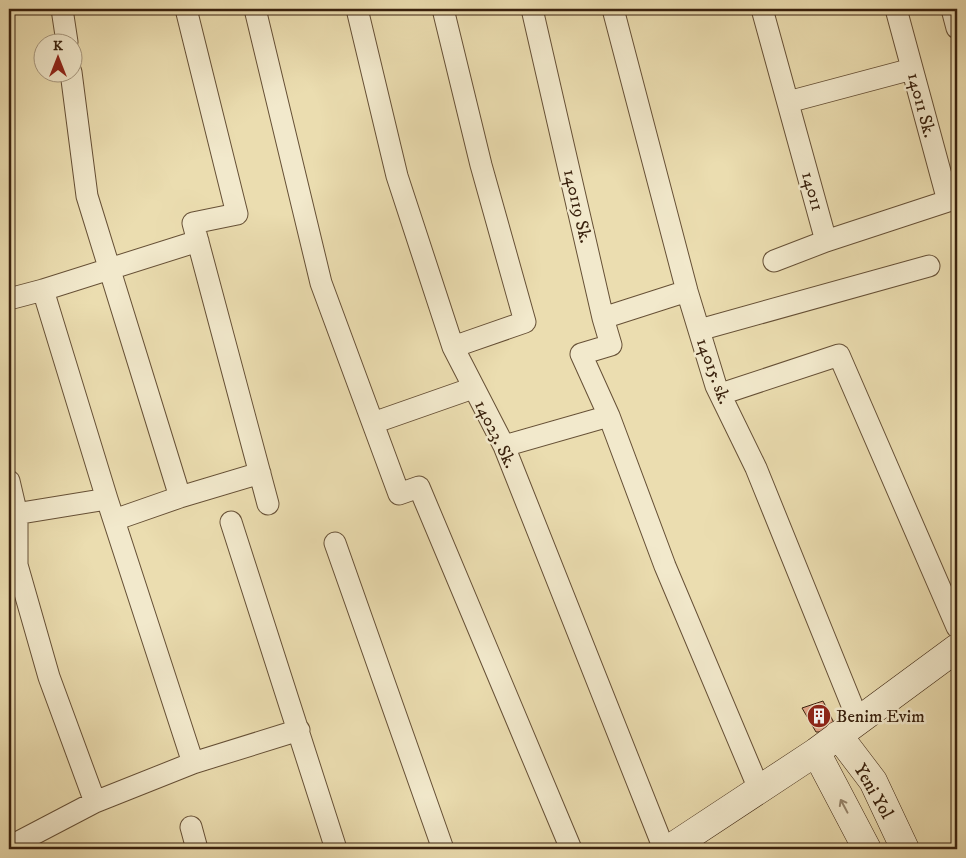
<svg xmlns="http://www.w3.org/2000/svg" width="966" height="858" viewBox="0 0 966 858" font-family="'IM FELL DW Pica',serif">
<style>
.building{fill:#e4a78a;stroke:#39210d}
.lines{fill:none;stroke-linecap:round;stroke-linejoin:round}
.minor-casing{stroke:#665036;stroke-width:23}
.secondary-casing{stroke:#39210d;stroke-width:29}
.minor{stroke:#f2e9cc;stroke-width:21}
.secondary{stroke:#f2e9cc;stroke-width:28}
.oneway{stroke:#96856c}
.labels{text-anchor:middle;stroke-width:5;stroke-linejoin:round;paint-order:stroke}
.street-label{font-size:18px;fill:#39210d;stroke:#f2e9cc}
.poi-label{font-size:18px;fill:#39210d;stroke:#f2e9cc;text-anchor:start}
</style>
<rect width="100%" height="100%" fill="#ebddb0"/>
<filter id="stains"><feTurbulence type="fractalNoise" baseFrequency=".004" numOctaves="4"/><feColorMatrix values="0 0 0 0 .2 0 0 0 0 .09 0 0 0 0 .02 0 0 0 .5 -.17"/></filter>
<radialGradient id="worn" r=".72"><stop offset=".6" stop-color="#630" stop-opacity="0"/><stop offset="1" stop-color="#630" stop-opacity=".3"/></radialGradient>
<!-- building -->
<path class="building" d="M823,701L834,723L823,732H816L802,708Z"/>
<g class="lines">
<!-- minor casing -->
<g class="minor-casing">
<path id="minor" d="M62,9L67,42
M186,9L237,214L193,223L268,504
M255,9L321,283L399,494L419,487L571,849
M357,9L397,176L453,347L504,446L664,849
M443,9L481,165L525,322L453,347
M532,9L603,318L687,291
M613,9L687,291L716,386L756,468L858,720
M762,9L826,241
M896,9L948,201
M952,9L957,28
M71,72L87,196L180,497
M788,102L912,69
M774,261L826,241L957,198
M43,290L107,499L193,763
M9,299L43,290L198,241
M603,318L611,345L581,354L609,416L665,566L759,789
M699,330L929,266
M721,394L839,355L957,627
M373,423L473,388
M504,446L609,416
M9,481L17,515V565L49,677L95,802
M9,515L107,499
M114,520L180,497L260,473
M231,522L336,849
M335,543L443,849
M191,827L197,849
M9,847L95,802L193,763L299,730"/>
</g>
<!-- secondary casing -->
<g class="secondary-casing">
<path id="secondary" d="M838,735L873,781L905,849
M816,752L867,849
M669,849L816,752L957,648"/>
</g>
<!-- minor -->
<use href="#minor" class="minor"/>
<!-- secondary -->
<use href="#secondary" class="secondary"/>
</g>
<!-- one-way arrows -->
<defs><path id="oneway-shaft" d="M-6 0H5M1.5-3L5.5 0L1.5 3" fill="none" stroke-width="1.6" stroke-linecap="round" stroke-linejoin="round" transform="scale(1.25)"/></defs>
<use class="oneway" href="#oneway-shaft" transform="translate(844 806) rotate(-118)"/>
<!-- icons -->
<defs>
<g id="building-disc" transform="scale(1.25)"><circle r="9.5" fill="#8f2418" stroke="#f2e9cc"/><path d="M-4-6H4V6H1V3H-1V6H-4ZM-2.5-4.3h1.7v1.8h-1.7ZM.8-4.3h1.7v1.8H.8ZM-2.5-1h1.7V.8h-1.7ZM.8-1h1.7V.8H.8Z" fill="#fff"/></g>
</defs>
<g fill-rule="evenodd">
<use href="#building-disc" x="819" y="716"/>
</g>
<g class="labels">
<!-- street labels -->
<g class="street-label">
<text transform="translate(922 105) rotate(75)" y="6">14011 Sk.</text>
<text transform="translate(813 191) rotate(74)" y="6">14011</text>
<text transform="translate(578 206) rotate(77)" y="6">140119 Sk.</text>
<text transform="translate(714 371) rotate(70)" y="6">14015. sk.</text>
<text transform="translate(496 434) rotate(64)" y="6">14023. Sk.</text>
<text transform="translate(874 791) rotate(60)" y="6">Yeni Yol</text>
</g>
<!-- poi labels -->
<g class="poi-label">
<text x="836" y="722">Benim Evim</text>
</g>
</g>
<!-- margin -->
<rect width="966" height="858" fill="none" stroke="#ebddb0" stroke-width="30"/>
<rect x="10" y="10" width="946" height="838" fill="none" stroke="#39210d" stroke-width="2.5"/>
<rect x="15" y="15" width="936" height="828" fill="none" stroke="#39210d"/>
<!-- north arrow -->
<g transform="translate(58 58)"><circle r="24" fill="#f2e9cc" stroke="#a89980"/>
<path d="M0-4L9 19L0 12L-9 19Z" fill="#8f2418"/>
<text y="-8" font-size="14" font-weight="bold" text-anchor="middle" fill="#39210d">K</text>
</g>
<rect width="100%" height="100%" filter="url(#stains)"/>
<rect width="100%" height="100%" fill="url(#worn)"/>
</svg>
